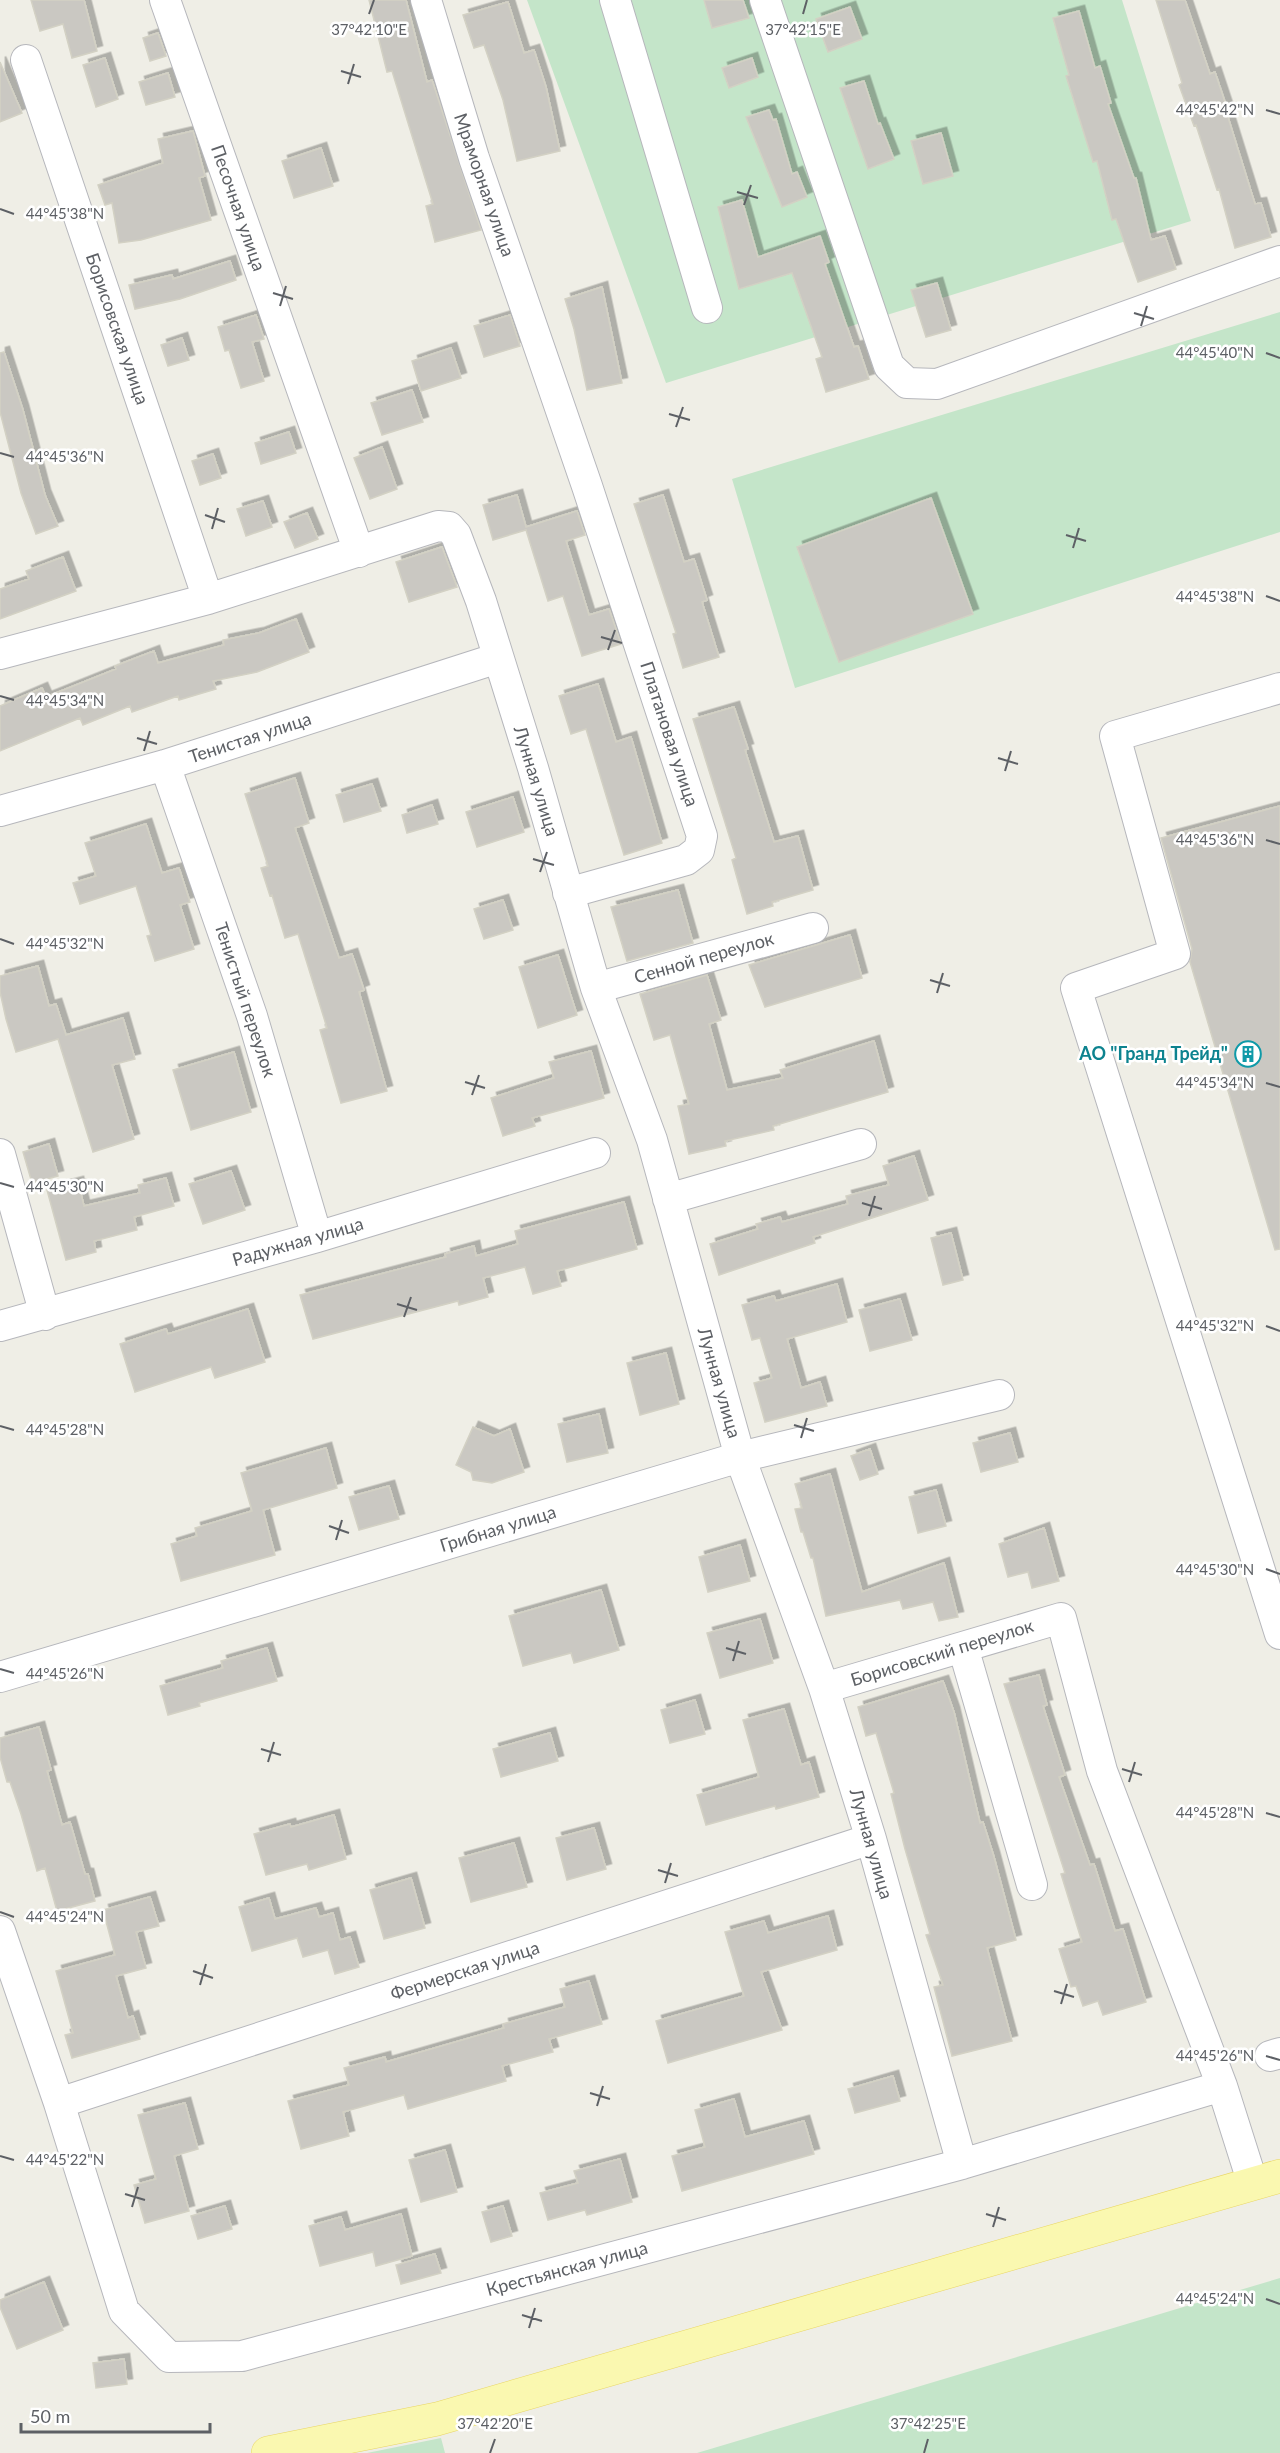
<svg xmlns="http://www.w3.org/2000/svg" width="1280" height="2453" viewBox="0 0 1280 2453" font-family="Lato,sans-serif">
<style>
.green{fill:#c4e5c9}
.building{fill:#cac8c2;stroke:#d3d1c4;stroke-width:1.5;filter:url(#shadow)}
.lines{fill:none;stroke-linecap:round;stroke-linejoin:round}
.minor-casing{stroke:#b6b7bc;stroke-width:32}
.major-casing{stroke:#e9d665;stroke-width:34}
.minor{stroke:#fff;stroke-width:30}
.major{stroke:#faf8b0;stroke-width:33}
.ticks{fill:none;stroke:#5d6065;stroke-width:2}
.labels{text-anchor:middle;stroke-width:5;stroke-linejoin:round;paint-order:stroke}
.street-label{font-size:18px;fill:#5d6065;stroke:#fff}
.culture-label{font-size:18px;font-weight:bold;fill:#0d838f;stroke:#fff;text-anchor:end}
.ticks-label{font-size:15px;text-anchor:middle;fill:#5d6065;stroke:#fff;stroke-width:5;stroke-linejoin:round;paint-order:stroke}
</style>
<defs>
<filter id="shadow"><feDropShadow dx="5.5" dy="-5.5" stdDeviation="0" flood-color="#0004"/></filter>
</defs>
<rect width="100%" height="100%" fill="#efeee6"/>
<!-- green -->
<path class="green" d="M527,0H1122L1191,221L666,383Z
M1280,312V532L795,688L732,479Z
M1280,2278V2453H697Z
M441,2438L445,2453H367Z"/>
<!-- building -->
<path class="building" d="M31,0H84L97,51L72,58L63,24L40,31Z
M369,0H406L427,82L432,80L481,230L435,242L426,206L433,204L392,71L387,72Z
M704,0H743L749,18L712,28Z
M1156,0H1185L1210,74L1215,72L1229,114H1227L1255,204L1261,203L1271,237L1235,248L1219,189L1217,190L1196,125L1194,126L1179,85L1182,83Z
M508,2L524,53L534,50L546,87L560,151L517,161L503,100L484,45L474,48L463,15Z
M850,7L862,39L828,52L816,19Z
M1079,11L1095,68L1100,66L1111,103L1108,104L1134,178H1136L1151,240L1165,236L1176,269L1138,282L1116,219L1112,220L1097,161L1093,162L1066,76L1069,75L1053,18Z
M158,33L166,56L150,61L143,38Z
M105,58L118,99L96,107L83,65Z
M752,58L758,77L729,88L722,68Z
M0,62L22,113L0,122Z
M168,73L175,97L146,105L139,82Z
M864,81L878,124L880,123L894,159L868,169L840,88Z
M769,110L773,120L776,119L792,174L797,172L807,197L782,207L746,117Z
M193,131L205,176L199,178L211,220L141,240L119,243L112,203L105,205L98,185L163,163L158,139Z
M941,133L953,176L923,184L911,141Z
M321,148L333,186L294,198L282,161Z
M742,200L758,257L820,236L829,262L825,264L854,347L858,346L869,379L826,392L816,359L822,357L792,273L739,289L718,207Z
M230,261L236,280L180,299L135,309L129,285L172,275L173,279Z
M937,283L951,330L926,337L911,290Z
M602,287L622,383L587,390L574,329L565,299Z
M256,315L264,339L252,342L264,381L241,388L229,350L225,351L218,327Z
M510,315L520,346L484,357L474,326Z
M182,338L189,360L168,366L161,345Z
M451,348L461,378L421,391L412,361Z
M4,352L23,410L45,495L58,526L36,534L21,493L0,412V353Z
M412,390L423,422L382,435L371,403Z
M289,432L296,453L261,464L255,443Z
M382,447L397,489L370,499L354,458Z
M213,454L221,478L200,485L192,461Z
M517,495L526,527L577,511L585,535L566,541L589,615L609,609L621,644L582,656L563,596L548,601L526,530L493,540L483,505Z
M663,495L684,562L694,559L707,600L702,602L719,657L683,668L673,634L676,633L634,504Z
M931,498L973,614L839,662L797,547Z
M263,501L272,527L246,536L237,509Z
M307,513L318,539L295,548L284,522Z
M442,547L457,587L409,602L396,562Z
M63,557L76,591L0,619V589L29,579L26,571Z
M296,619L309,652L257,672L213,681L216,689L179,700L178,696L132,712L130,706L83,725L80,718L0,751V706L42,688L46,697L116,669L115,666L154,651L158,663L224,645L223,640L259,633Z
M598,684L616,742L631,737L662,843L624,855L586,729L571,734L559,696Z
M734,707L748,749L745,750L774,842L798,836L813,890L772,902L773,906L747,914L732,860L736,858L693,719Z
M295,778L309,823L295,828L339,958L352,954L364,990L359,992L387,1091L341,1103L320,1030L327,1028L298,934L285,938L272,895L270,896L261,868L268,866L245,794Z
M372,784L381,811L344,822L336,795Z
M513,797L524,832L477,847L466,812Z
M432,805L438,824L407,833L402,815Z
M1280,806V1249L1275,1250L1190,962L1192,949L1161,838Z
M146,824L162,873L179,868L190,902L180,905L194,949L155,961L147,936L151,935L136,886L80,904L73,883L96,876L85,843Z
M678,890L693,943L627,961L611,907Z
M503,900L513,930L484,939L474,909Z
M850,935L862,978L765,1007L749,965Z
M558,955L577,1015L538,1028L519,967Z
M38,966L49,1006L56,1004L66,1035L123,1018L135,1059L112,1065L134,1139L93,1152L58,1039L16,1052L6,1019L0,992V976Z
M707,975L721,1020L709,1024L727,1090L783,1078L780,1070L874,1041L888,1092L773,1126L774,1130L725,1141L726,1146L689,1154L678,1106L689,1104L670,1035L654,1040L640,994Z
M591,1051L604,1098L532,1118L535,1126L503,1136L491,1098L554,1078L549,1062Z
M234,1052L251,1112L191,1130L173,1070Z
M49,1144L58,1176L32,1183L23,1152Z
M914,1156L928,1200L813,1237L815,1243L719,1275L710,1244L758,1229L756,1224L780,1217L782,1222L848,1204L846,1196L889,1185L883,1166Z
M231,1171L245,1210L203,1224L189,1184Z
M166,1178L174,1206L134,1217L137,1230L94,1241L96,1252L66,1260L47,1190L78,1182L84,1206L140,1193L138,1185Z
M624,1202L637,1249L557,1271L561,1286L533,1294L525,1267L483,1278L488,1297L459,1305L458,1301L313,1339L300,1295L446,1257L445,1254L474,1246L476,1256L518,1244L515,1231Z
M951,1233L963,1280L943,1285L931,1238Z
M837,1284L847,1322L787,1339L801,1388L820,1382L827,1406L765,1422L754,1383L772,1378L760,1338L752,1340L742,1305L774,1296L776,1301Z
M900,1299L912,1340L870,1351L859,1310Z
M248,1309L265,1362L215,1378L211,1367L135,1392L120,1344L166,1329L168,1334Z
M666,1353L679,1404L640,1415L627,1363Z
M599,1414L608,1453L567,1462L558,1424Z
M473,1427L494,1436L510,1429L524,1472L492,1483L473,1480L471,1472L456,1465Z
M1010,1433L1018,1462L981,1472L973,1443Z
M326,1448L337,1488L263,1510L275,1555L181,1581L171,1544L197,1536L195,1528L252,1511L241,1473Z
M870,1449L878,1474L860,1480L851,1456Z
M830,1474L862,1592L944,1563L958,1617L939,1621L933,1602L903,1609L900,1600L826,1616L813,1558H811L803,1532H801L795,1509L802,1508L795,1484Z
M389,1486L399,1519L359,1530L349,1497Z
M936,1490L946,1526L918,1533L909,1497Z
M1044,1528L1059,1581L1032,1588L1028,1572L1008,1577L999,1544Z
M740,1545L750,1581L708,1592L699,1557Z
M601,1590L619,1650L574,1663L571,1653L523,1666L509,1616Z
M760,1619L773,1663L720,1678L707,1633Z
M267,1648L277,1681L199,1703L200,1706L168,1715L160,1686L223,1668L221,1661Z
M1039,1675L1047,1705L1043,1706L1065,1775L1059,1777L1090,1865L1094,1864L1115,1931L1123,1929L1146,2002L1103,2015L1098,2001L1083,2006L1076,1986L1071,1987L1059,1949L1082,1942L1061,1874L1065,1873L1004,1684Z
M943,1681L954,1712L980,1823L983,1822L994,1857L1016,1940L987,1948L1012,2041L952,2056L934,1987L943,1985L926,1935L930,1934L905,1849L891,1794L894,1793L876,1733L866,1736L858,1707Z
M695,1700L705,1734L670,1743L661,1710Z
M784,1709L801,1765L809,1762L819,1797L776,1809L775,1806L706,1825L697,1795L759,1777L743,1720Z
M39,1727L51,1770L47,1771L62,1825L70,1822L85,1874H88L95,1901L57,1911L45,1868L37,1871L21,1814L10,1782H7L0,1757V1738Z
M550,1733L558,1761L501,1777L493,1749Z
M334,1815L346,1859L309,1870L307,1864L266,1875L254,1834L290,1824L291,1827Z
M594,1828L606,1869L567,1880L556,1838Z
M514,1843L527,1887L471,1902L459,1858Z
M411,1878L425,1928L384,1939L370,1890Z
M150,1897L159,1926L136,1932L146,1968L116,1976L128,2018L133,2016L140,2039L72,2058L65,2035L73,2033L56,1971L115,1955L103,1910Z
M269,1898L275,1919L316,1908L319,1917L333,1913L340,1940L350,1937L359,1967L335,1974L328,1950L303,1957L297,1938L252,1951L239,1907Z
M828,1916L837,1950L761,1972L782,2030L668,2063L656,2021L744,1996L725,1932L764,1921L768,1933Z
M589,1981L602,2024L549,2039L553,2052L502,2066L506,2081L408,2109L404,2095L343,2112L349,2136L301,2149L288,2101L349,2085L344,2068L385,2057L386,2062L504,2028L503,2024L565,2007L560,1989Z
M893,2076L900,2101L855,2113L848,2089Z
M734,2099L745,2137L804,2121L814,2154L682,2191L672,2156L705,2147L695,2110Z
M185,2103L198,2149L174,2156L189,2211L145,2223L134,2185L156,2179L138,2115Z
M445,2150L457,2192L421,2202L409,2160Z
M620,2159L632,2202L587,2215L585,2210L548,2220L540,2193L578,2183L574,2171Z
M225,2206L232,2229L198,2239L191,2216Z
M503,2206L512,2236L491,2242L482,2212Z
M401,2214L412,2256L376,2266L373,2252L320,2266L309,2226L341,2217L345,2230Z
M435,2254L441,2273L401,2284L396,2265Z
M44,2282L63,2330L17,2349L0,2307V2300Z
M124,2359L127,2384L96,2388L93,2363Z"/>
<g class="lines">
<!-- minor casing -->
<g class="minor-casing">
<path id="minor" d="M165,0L359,552
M426,0L474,158L587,486L702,836L699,850L686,860L568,893
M615,0L707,308
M765,0L889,366L907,383L937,384L1280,261
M26,60L208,599
M0,654L208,599L438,526L449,527L456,535L481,601L533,768L596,988L652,1140L740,1457L824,1688L871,1839L962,2164
M1280,688L1115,736L1175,954L1076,988L1280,1634
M165,765L252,1016L317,1237
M0,811L165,765L498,658
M596,988L813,928
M0,1154L45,1315
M668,1199L861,1144
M0,1326L317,1237L595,1153
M963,1647L1032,1885
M0,1677L740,1457L999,1395
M824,1688L1061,1618L1102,1771L1222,2086
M0,1931L59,2103L124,2311L169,2357L242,2356L962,2164L1222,2086L1253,2184
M1270,2056L1280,2053
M59,2103L871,1839"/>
</g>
<!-- major casing -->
<g class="major-casing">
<path id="major" d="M268,2453L437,2419L1280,2176"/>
</g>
<!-- minor -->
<use href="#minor" class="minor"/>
<!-- major -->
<use href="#major" class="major"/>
</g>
<!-- ticks -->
<path class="ticks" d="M369,14L374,0M803,14L807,0M341,71L361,77M348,84L354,64M1266,110L1280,114M737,192L758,198M744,205L751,185M0,209L14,214M273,293L293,299M280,306L286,286M1134,313L1154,319M1141,326L1147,306M1266,353L1280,358M669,414L690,420M676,427L683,407M0,453L14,457M205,515L225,522M212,529L218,508M1066,535L1086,541M1073,548L1079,528M1266,596L1280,601M601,637L622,643M608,650L615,630M0,696L14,700M137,738L157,744M144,751L150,731M998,758L1018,764M1005,771L1011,751M1266,840L1280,844M533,859L554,865M540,872L547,852M0,939L14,944M930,980L950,986M937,993L943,973M465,1082L485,1088M1266,1083L1280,1087M472,1095L479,1075M0,1183L14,1187M862,1203L882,1209M869,1216L875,1196M397,1304L417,1310M404,1317L411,1297M1266,1326L1280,1331M794,1425L814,1431M0,1426L14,1430M801,1438L807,1418M329,1526L349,1533M336,1540L342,1520M1266,1569L1280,1574M726,1648L746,1654M733,1661L739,1641M0,1669L14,1673M261,1749L281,1755M268,1762L274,1742M1122,1769L1142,1775M1129,1782L1135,1762M1266,1813L1280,1817M658,1870L678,1876M665,1883L671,1863M0,1912L14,1917M193,1971L213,1978M200,1985L206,1964M1054,1991L1074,1997M1061,2004L1067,1984M1266,2056L1280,2060M590,2093L610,2099M597,2106L603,2086M0,2156L14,2160M125,2194L145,2200M132,2207L138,2187M986,2214L1006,2220M993,2227L999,2207M1266,2299L1280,2304M522,2315L542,2321M529,2328L535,2308M490,2453L495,2439M924,2453L928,2439"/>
<!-- icons -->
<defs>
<g id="building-ring" transform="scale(1.35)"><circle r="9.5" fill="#fff" stroke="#0f9aa8" stroke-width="1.5"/><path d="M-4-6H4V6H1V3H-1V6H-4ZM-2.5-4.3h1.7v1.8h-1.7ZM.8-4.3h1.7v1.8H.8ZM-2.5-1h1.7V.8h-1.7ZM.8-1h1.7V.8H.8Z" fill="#0f9aa8"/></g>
</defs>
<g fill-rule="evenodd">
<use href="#building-ring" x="1248" y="1054"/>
</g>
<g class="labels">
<!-- street labels -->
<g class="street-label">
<text transform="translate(484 185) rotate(71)" y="6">Мраморная улица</text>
<text transform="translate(238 208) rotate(71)" y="6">Песочная улица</text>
<text transform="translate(117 329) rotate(71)" y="6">Борисовская улица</text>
<text transform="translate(669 734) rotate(72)" y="6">Платановая улица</text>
<text transform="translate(250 738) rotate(-18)" y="6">Тенистая улица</text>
<text transform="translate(536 781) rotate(73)" y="6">Лунная улица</text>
<text transform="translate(704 958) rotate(-16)" y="6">Сенной переулок</text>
<text transform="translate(245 1000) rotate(72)" y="6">Тенистый переулок</text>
<text transform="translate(298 1242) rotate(-16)" y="6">Радужная улица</text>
<text transform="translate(719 1383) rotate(74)" y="6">Лунная улица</text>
<text transform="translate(498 1529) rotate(-17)" y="6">Грибная улица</text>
<text transform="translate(942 1653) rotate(-17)" y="6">Борисовский переулок</text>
<text transform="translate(871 1844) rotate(74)" y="6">Лунная улица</text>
<text transform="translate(465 1971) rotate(-18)" y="6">Фермерская улица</text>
<text transform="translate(567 2269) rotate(-15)" y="6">Крестьянская улица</text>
</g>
<!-- culture labels -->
<g class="culture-label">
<text x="1228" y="1060">АО "Гранд Трейд"</text>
</g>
</g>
<g class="ticks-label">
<text x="369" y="35">37°42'10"E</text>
<text x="803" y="35">37°42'15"E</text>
<text x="1215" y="115">44°45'42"N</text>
<text x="65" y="219">44°45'38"N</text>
<text x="1215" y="358">44°45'40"N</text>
<text x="65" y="462">44°45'36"N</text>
<text x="1215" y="602">44°45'38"N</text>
<text x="65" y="706">44°45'34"N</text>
<text x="1215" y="845">44°45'36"N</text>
<text x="65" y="949">44°45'32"N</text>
<text x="1215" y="1088">44°45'34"N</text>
<text x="65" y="1192">44°45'30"N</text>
<text x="1215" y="1331">44°45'32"N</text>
<text x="65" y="1435">44°45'28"N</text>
<text x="1215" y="1575">44°45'30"N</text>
<text x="65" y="1679">44°45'26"N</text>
<text x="1215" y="1818">44°45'28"N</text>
<text x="65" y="1922">44°45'24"N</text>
<text x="1215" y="2061">44°45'26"N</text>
<text x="65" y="2165">44°45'22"N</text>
<text x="1215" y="2304">44°45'24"N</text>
<text x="495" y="2429">37°42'20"E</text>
<text x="928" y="2429">37°42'25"E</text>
</g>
<!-- scale -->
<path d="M21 2423v9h189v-9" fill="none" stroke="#5d6065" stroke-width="3"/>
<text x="30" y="2423" font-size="18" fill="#5d6065" stroke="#ffffff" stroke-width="4.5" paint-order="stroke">50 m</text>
</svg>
